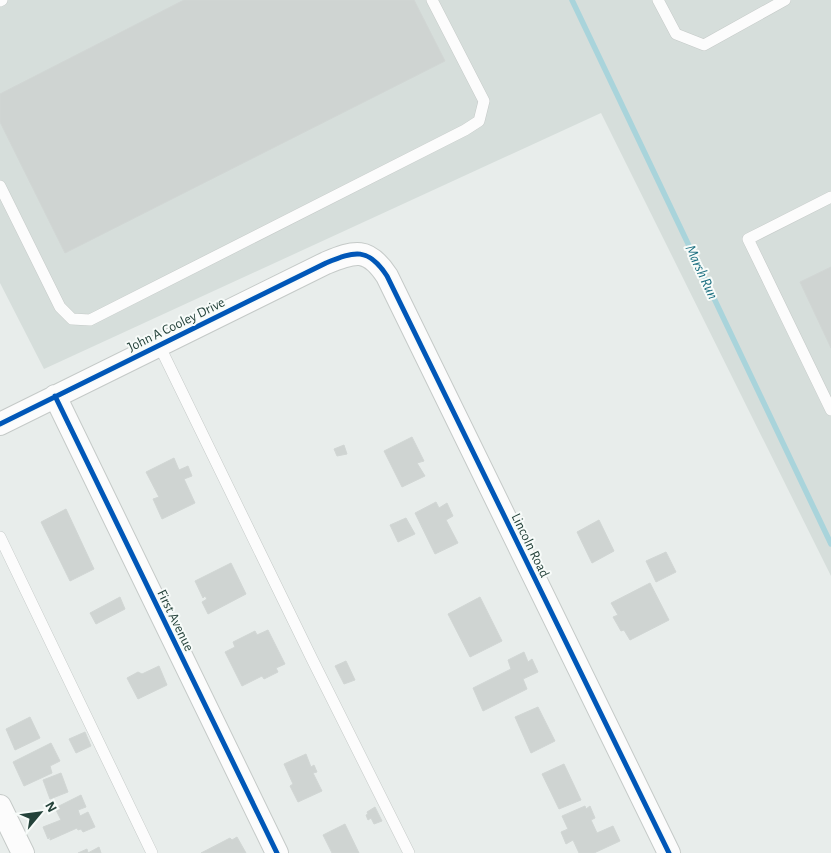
<svg xmlns="http://www.w3.org/2000/svg" width="831" height="853" viewBox="0 0 831 853" font-family="'Alegreya Sans',sans-serif">
<style>
.built{fill:#d6dedb}
.lines{fill:none;stroke-linecap:round;stroke-linejoin:round}
.stream{stroke:#a9d4db;stroke-width:5.5}
.building{fill:#cfd4d2;stroke:#d1d6d4}
.lane-casing{stroke:#c5cac8;stroke-width:12}
.street-casing{stroke:#c5cac8;stroke-width:24}
.lane{stroke:#fcfcfc;stroke-width:11}
.street{stroke:#fcfcfc;stroke-width:22}
.cycleway-casing{stroke:#f7fbf9;stroke-width:8}
.cycleway{stroke:#0057b8;stroke-width:5}
.labels{text-anchor:middle;stroke-width:4;stroke-linejoin:round;paint-order:stroke}
.street-label{font-size:14px;fill:#24423a;stroke:#f7fbf9}
.water-label{font-size:15px;font-style:italic;fill:#1c6f80;stroke:#f7fbf9}
</style>
<rect width="100%" height="100%" fill="#e8edeb"/>
<!-- built -->
<path class="built" d="M0,0H831V576L601,113L44,369L0,283Z"/>
<g class="lines">
<!-- stream -->
<path class="stream" d="M572,0L831,544"/>
</g>
<!-- building -->
<path class="building" d="M184,0H414L445,61L65,253L0,122V94Z
M831,267V348L800,282Z
M412,437L424,461L417,463L425,476L402,487L384,451Z
M344,445L347,454L337,456L334,449Z
M174,458L179,470L188,466L192,476L184,479L195,503L162,519L153,499L159,497L146,472Z
M436,502L439,508L447,503L453,516L446,520L458,543L435,554L415,513Z
M66,509L94,569L70,581L41,522Z
M406,518L415,534L398,542L390,525Z
M599,520L614,551L592,563L577,532Z
M666,552L676,572L656,582L646,561Z
M231,563L246,594L208,614L202,602L207,599L205,596L203,598L195,581Z
M650,583L669,620L630,640L624,630L621,631L613,617L618,615L611,603Z
M120,597L125,609L96,624L90,613Z
M480,597L502,641L470,657L448,614Z
M268,630L285,664L276,668L278,672L264,679L262,676L242,686L225,652L235,647L233,642L255,631L257,635Z
M524,652L528,662L532,659L538,672L523,679L527,689L483,711L473,688L511,669L508,660Z
M346,661L355,680L344,684L335,666Z
M159,666L167,685L138,699L127,678L138,672L142,674Z
M538,707L555,741L531,753L515,717Z
M30,717L40,738L15,750L6,729Z
M85,732L91,746L76,753L69,739Z
M51,743L60,761L50,766L52,773L24,786L13,762Z
M306,754L311,767L314,765L317,772L313,773L322,791L298,802L290,786L293,784L284,764Z
M564,764L581,800L559,809L542,774Z
M61,773L68,792L50,799L43,780Z
M81,795L86,807L78,810L80,816L88,812L95,827L83,832L81,829L78,830L77,828L50,840V837L48,839L43,827L61,820L55,808Z
M585,806L586,809L590,806L595,818L591,820L597,833L613,826L620,841L594,853H579L573,840L566,844L561,832L568,829L562,816Z
M375,807L382,821L374,824L371,818L368,820L366,815L368,814L367,812Z
M345,824L359,853H332L323,835Z
M237,837L246,853H201L230,838L232,840Z
M99,847L101,853H78L87,849L88,853Z"/>
<g class="lines">
<!-- lane casing -->
<g class="lane-casing">
<path id="lane" d="M658,0L676,34L704,45L785,0
M0,1L2,0
M0,186L60,307L72,319L90,320L465,130L479,121L484,101L432,0
M831,197L748,239L831,410
M159,345L312,659L409,853
M0,537L152,853"/>
</g>
<!-- street casing -->
<g class="street-casing">
<path id="street" d="M55,396L277,853
M0,424L326,263C355,251 368,247 387,276L669,853
M0,806L23,853"/>
</g>
<!-- lane -->
<use href="#lane" class="lane"/>
<!-- street -->
<use href="#street" class="street"/>
<!-- cycleway casing -->
<g class="cycleway-casing">
<path id="cycleway" d="M55,396L277,853
M0,424L326,263C355,251 368,247 387,276L669,853"/>
</g>
<!-- cycleway -->
<use href="#cycleway" class="cycleway"/>
</g>
<g class="labels">
<!-- street labels -->
<g class="street-label">
<text transform="translate(176 324) rotate(-26)" y="5">John A Cooley Drive</text>
<text transform="translate(531 545) rotate(64)" y="5">Lincoln Road</text>
<text transform="translate(176 620) rotate(64)" y="5">First Avenue</text>
</g>
<!-- water labels -->
<g class="water-label">
<text transform="translate(702 272) rotate(65)" y="5">Marsh Run</text>
</g>
</g>
<!-- north arrow -->
<g transform="translate(40 813) rotate(61)" stroke="#f7fbf9" stroke-width="4" paint-order="stroke">
<path d="M0-4L9 19L0 12L-9 19Z" fill="#24423a"/>
<text y="-8" font-size="14" font-weight="bold" text-anchor="middle" fill="#24423a">N</text>
</g>
</svg>
